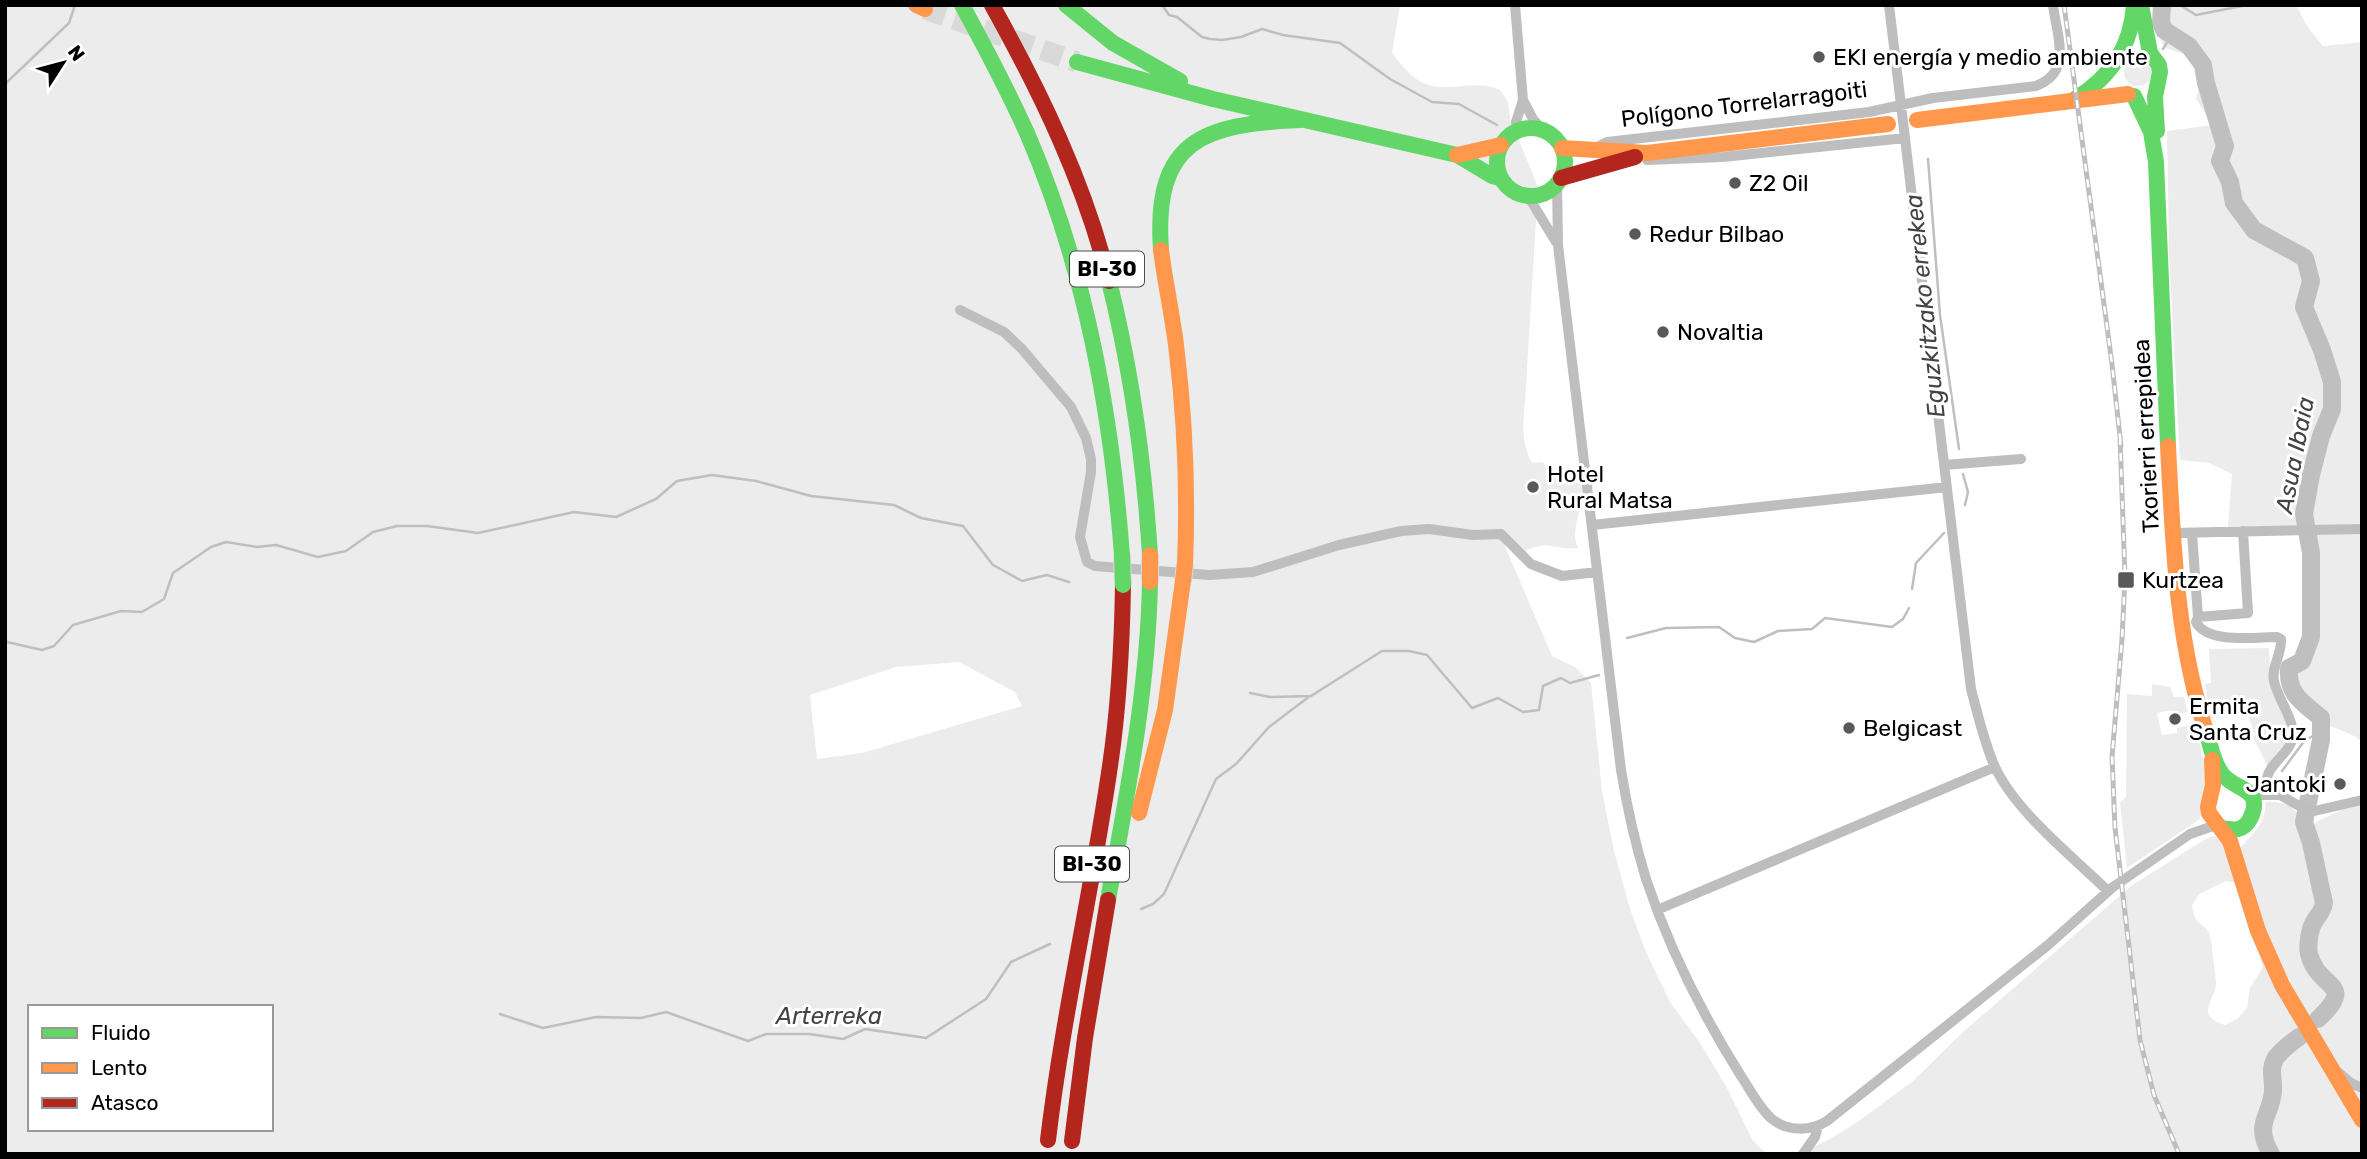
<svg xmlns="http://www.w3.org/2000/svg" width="2367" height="1159" viewBox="0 0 2367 1159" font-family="Rubik,sans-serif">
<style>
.green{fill:#ececec;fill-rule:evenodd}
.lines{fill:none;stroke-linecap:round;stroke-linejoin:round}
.stream{stroke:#bfbfbf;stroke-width:2.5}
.river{stroke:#bfbfbf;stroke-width:18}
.highway-tunnel{stroke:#d9d9d9;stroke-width:21;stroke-dasharray:21 10;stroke-linecap:butt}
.street{stroke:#bebebe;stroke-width:10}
.fast{stroke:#63d668;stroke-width:16}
.slow{stroke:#ff974d;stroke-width:16}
.jam{stroke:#b3261e;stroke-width:16}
.rail-casing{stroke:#bebebe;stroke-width:5}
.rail{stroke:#fff;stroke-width:2.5;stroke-dasharray:8;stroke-linecap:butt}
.fast-bridge-casing{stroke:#dbdbdb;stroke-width:18;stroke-linecap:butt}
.slow-bridge-casing{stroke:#dbdbdb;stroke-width:18;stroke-linecap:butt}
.fast-bridge{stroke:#63d668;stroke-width:16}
.slow-bridge{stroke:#ff974d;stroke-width:16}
.poi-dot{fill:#595959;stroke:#fff;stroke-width:2.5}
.labels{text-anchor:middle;stroke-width:6;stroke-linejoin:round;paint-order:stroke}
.shield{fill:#fff;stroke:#4c4c4c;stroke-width:2}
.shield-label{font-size:21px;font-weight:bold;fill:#000}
.poi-label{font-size:23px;fill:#000;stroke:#fff;text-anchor:start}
.street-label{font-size:23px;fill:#000;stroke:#fff}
.water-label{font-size:24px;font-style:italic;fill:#444;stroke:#fff}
</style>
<rect width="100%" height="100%" fill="#fff"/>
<!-- green -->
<path class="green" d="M5,5H1400L1392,53C1401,64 1411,78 1424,83C1447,94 1476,78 1500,90L1508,102L1510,118L1538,187L1525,402C1523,425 1521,442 1532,463L1543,462L1551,478L1568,477L1581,485C1587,507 1568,527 1578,548C1555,551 1548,538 1522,553L1501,537L1552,656L1575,667L1591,683L1602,791L1614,851L1630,909L1646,952L1670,1002L1700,1043L1727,1088L1753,1141L1767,1154H5ZM959,662L1015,692L1022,706L862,753L817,759L810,695L896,667ZM30,1007H271V1129H30Z
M2158,5H2296L2307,26L2323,46L2362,42V748L2360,740C2344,728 2323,727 2307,713C2293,700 2286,677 2293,659C2299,643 2310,641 2313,621C2316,600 2308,551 2304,529L2228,527L2232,474L2209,463L2180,460L2169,253L2167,131L2213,125L2196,99C2206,63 2199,58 2165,48L2158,36Z
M2124 72a14 14 0 1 1 28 0a14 14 0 1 1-28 0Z
M2269,648L2271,682L2288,725L2286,744L2268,767L2253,737L2255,735L2246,710L2211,718L2205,684L2211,683L2209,649Z
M2152,684L2170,687L2174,697H2184L2188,712L2173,715L2171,710L2157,713L2162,735L2177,733V728L2195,724L2209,784L2200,819L2127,868L2120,802L2126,797L2127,694L2152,696Z
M2362,793V1154H1798L1828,1140L1856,1123L1913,1081L1963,1032L2131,886L2204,840L2213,836L2240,848C2253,834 2267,822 2265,802C2285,800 2299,808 2304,828L2345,808ZM2226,881L2237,883L2247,922L2263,967L2250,988L2247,1008L2237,1019L2225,1025C2192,1016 2218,997 2216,981C2215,974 2211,935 2209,932C2199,920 2195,925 2192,906L2199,894Z"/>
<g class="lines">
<!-- stream -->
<path class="stream" d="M1162,5L1169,15L1177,17L1202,37L1210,39L1222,40L1241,37L1262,29L1283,35L1340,43L1390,79L1432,102L1459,104L1497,125
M2180,5L2196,15L2247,5
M2163,49L2171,36
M5,84L69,23L75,5
M1928,159L1940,315L1959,449
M1963,474L1968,492L1965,505
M1912,589L1916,563L1944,533
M1627,638L1666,628L1719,627L1735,638L1754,642L1778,631L1812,629L1825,618L1892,627L1903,619L1909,608
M7,642L42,650L54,646L73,625L121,611L142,612L164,599L173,573L211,547L226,542L257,547L276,545L318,557L346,551L373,532L397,526H427L478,533L574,512L616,517L656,499L677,481L712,475L756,481L811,496L894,505L921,518L963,526L993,565L1022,581L1047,575L1069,582
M1250,693L1270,697L1311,696L1382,651H1409L1427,655L1472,708L1498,698L1523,712L1539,710L1543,686L1561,678L1570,683L1599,675
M2282,771L2305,740L2321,732
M1141,909L1153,904L1164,894L1216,779L1236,764L1269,727L1310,696
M500,1014L543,1028L596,1017L641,1018L666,1012L748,1041L766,1034H809L843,1039L865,1029L926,1038L986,999L1011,962L1050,944"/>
<!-- river -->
<path class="river" d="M2162,5L2161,22L2164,30L2189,46L2203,65L2206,83L2225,146L2220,161L2230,182L2234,203L2254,230L2305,258L2311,281L2304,307L2322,350L2332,382V409L2321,436L2311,475L2304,514L2311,553V637L2302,661L2289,668C2287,694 2302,702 2321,718V740L2304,822L2311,843L2324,903C2323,911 2318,915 2314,922C2310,928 2307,946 2309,954C2318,990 2358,982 2318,1019
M2271,1154C2253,1123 2271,1117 2273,1091C2274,1079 2269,1071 2275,1059C2281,1050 2291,1043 2299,1037"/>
<!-- highway-tunnel -->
<path class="highway-tunnel" d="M925,9L1077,62"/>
<!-- street -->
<path class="street" d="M1515,5L1523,100L1516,122L1517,130
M1889,5L1971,689C1978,715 1984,743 1995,767C2016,812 2072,856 2108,891
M1523,100L1533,119L1542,129
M1594,149L1607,142L1869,112L1933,98L2036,86C2073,72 2057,37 2053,5
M1647,160L1723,157L1905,138
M1557,183L1558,245L1621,770C1627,807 1635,843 1646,879C1669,948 1702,1014 1741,1076C1750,1089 1759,1108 1772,1119C1788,1132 1811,1131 1827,1121L2048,945L2113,887L2190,834L2216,825
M1528,196L1556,242
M960,310L1004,332L1022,349L1071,407L1086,438L1091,459V472L1080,537L1087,562L1095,566L1209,575L1253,572L1339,545L1401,531L1429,529L1473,535L1501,534L1531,564L1562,576L1597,572
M1944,465L2021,459
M1592,525L1947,487
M2173,533L2362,529
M2192,533L2198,617L2196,622C2207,644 2255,637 2277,637L2281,639C2282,654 2271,667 2274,681C2278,699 2292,716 2293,732C2294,752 2270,761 2267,778C2266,783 2267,790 2267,794
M2198,617L2248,613L2243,531
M2262,795H2280L2310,812L2362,800
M1657,910L1995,767
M2338,1072L2351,1083L2362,1088
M1803,1154L1815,1137L1818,1126"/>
<!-- fast -->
<path class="fast" d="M962,5C985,47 1007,89 1027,133C1085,267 1111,410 1122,555
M1066,5L1113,43L1180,81
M2141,5L2150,53L2159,65L2160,72L2155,97L2157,131
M1077,62L1213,99L1457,155L1492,176L1500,178
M2134,96L2151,132L2156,162L2168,446
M2075,99C2111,77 2131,47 2134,5
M1497 162a34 34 0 1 1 68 0a34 34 0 1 1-68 0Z
M1161,250C1153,139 1204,124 1301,120
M1109,281C1132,373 1144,461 1150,555
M2207,734C2211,748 2214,765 2223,775C2236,791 2265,788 2250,819C2243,832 2233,830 2221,828
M1108,900C1127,794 1148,690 1150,582"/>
<!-- slow -->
<path class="slow" d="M916,5L925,9
M1917,120L2128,94
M1562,148L1647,153L1888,124
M1457,155L1501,145
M1161,250C1165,282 1172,313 1176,345C1185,418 1188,491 1185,564
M2168,446C2173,544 2176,640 2207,734
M2212,760L2213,785L2208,807L2209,813L2230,841L2258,931L2282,985L2362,1120
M1139,813L1165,710L1183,581"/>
<!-- jam -->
<path class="jam" d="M992,5C1041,93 1085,184 1109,281
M1561,178L1635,157
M1048,1140C1063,1014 1092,891 1110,766C1119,706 1122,645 1123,585
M1072,1141L1085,1038L1108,900"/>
<!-- rail casing -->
<g class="rail-casing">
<path id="rail" d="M2064,5L2112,364L2121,446
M2120,437L2125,577L2122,639L2112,757L2115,828L2140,1040L2154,1095L2179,1154"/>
</g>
<!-- rail -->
<use href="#rail" class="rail"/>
<!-- fast-bridge casing -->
<g class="fast-bridge-casing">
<path id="fast-bridge" d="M1122,555L1123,585"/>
</g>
<!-- slow-bridge casing -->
<g class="slow-bridge-casing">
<path id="slow-bridge" d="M1150,555V582
M1183,581L1185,564"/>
</g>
<!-- fast-bridge -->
<use href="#fast-bridge" class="fast-bridge"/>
<!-- slow-bridge -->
<use href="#slow-bridge" class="slow-bridge"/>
</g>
<!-- markers -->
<g class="poi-dot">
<circle cx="1819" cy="57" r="7"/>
<circle cx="1735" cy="183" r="7"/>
<circle cx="1635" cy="234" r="7"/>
<circle cx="1663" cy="332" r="7"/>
<circle cx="1533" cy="487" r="7"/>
<rect x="2117" y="571" width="18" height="18" rx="3.5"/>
<circle cx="2175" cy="719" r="7"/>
<circle cx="1849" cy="728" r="7"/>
<circle cx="2340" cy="784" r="7"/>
</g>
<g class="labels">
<!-- shield labels -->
<g class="shield">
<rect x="1070" y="251.5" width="74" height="35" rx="5"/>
<rect x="1055" y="846.5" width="74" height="35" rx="5"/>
</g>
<g class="shield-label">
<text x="1107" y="276">BI-30</text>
<text x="1092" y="871">BI-30</text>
</g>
<!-- poi labels -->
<g class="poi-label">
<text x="1833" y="65">EKI energía y medio ambiente</text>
<text x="1749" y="191">Z2 Oil</text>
<text x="1649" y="242">Redur Bilbao</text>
<text x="1677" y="340">Novaltia</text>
<text x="1547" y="482">Hotel<tspan x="1547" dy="26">Rural Matsa</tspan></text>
<text x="2142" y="588">Kurtzea</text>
<text x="2189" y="714">Ermita<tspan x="2189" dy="26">Santa Cruz</tspan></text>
<text x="1863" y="736">Belgicast</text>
<text x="2326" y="792" text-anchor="end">Jantoki</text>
</g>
<!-- street labels -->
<g class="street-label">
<text transform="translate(1744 104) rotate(-7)" y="8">Polígono Torrelarragoiti</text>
<text transform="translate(2146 436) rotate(-93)" y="8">Txorierri errepidea</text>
</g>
<!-- water labels -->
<g class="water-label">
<text transform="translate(1925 306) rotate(-96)" y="8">Eguzkitzako errekea</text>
<text transform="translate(2295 455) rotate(-79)" y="8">Asua Ibaia</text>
<text x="829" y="1024">Arterreka</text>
</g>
</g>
<!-- border -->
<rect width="2367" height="1159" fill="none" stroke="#000000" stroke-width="14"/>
<!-- legend -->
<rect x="28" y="1005" width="245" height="126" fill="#ffffff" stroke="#999999" stroke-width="2"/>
<rect x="42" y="1028" width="35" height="10" fill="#63d668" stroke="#999999" stroke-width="2"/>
<text x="91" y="1040" font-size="21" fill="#000000">Fluido</text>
<rect x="42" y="1063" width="35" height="10" fill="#ff974d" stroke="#999999" stroke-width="2"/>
<text x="91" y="1075" font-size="21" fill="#000000">Lento</text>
<rect x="42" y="1098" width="35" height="10" fill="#b3261e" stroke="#999999" stroke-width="2"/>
<text x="91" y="1110" font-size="21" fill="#000000">Atasco</text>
<!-- north arrow -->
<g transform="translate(63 63) rotate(54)" stroke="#ffffff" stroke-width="5" paint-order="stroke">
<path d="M0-5L12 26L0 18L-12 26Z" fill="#000000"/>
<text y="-10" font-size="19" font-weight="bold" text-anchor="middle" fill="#000000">N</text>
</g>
</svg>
